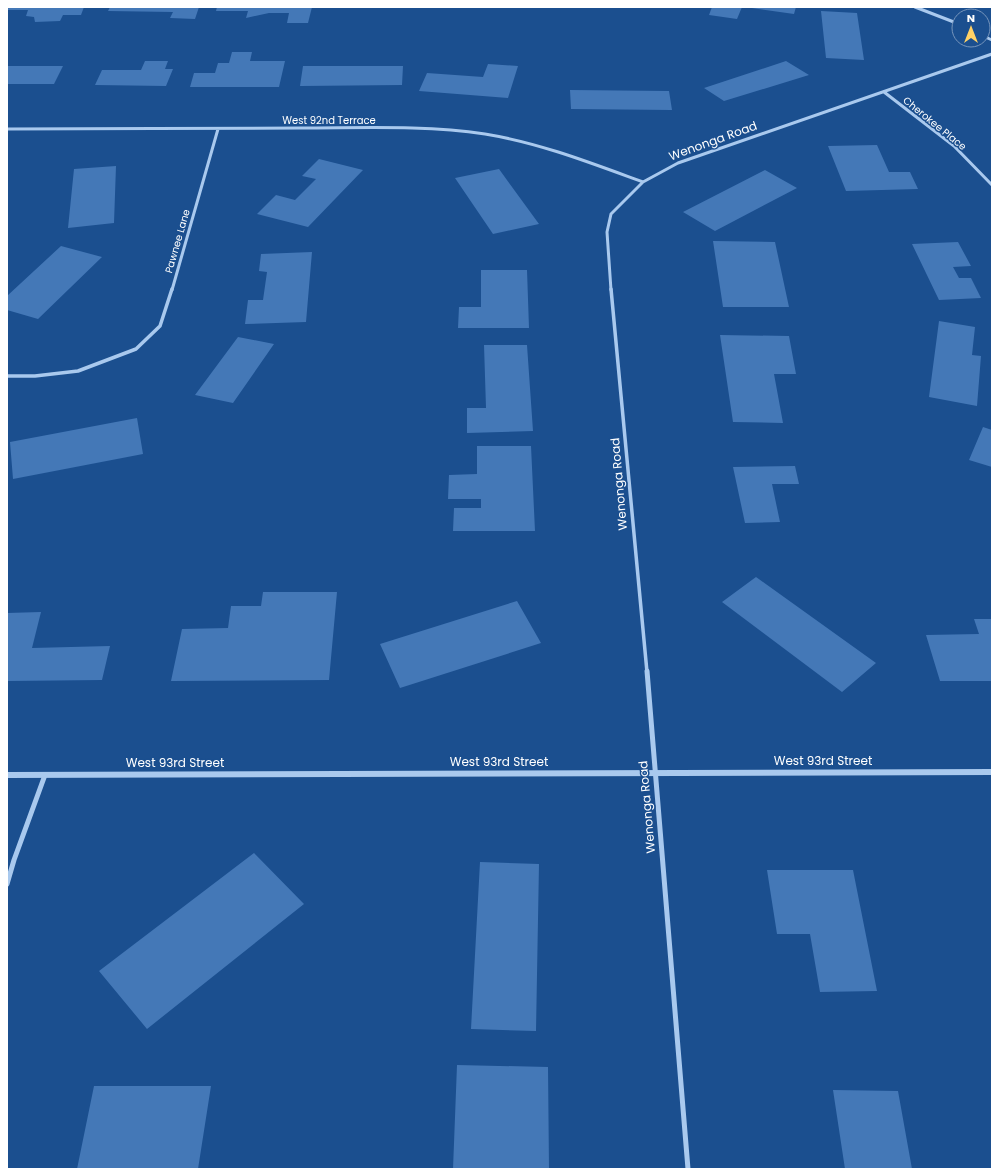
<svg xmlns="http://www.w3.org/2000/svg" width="999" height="1176" viewBox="0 0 999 1176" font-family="Poppins,sans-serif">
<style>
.building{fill:#4478b7}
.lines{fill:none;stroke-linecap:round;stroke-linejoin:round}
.minor-far2{stroke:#a9c9ee;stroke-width:3}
.minor-far1{stroke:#a9c9ee;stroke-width:3.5}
.minor{stroke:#a9c9ee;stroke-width:5}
.tertiary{fill:#a9c9ee;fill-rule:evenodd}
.labels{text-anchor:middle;stroke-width:3;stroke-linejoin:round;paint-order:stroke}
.far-street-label{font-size:10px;fill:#fff;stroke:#1b4f8f}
.street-label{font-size:12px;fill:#fff;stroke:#1b4f8f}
</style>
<rect width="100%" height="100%" fill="#1b4f8f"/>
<!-- building -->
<path class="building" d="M9,7H84L81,15H63L60,21L35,22L34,17L26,16L28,10H7Z
M110,7H199L195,19L170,18L173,12L108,11Z
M217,7H312L308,23H287L289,13H269L246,18L248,11H216Z
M712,7H742L737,19L709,15Z
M745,7H796L794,14Z
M821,11L857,13L864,60L826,58Z
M232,52H252L250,61H285L279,87H190L194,73H215L218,63H229Z
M145,61H168L165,69H173L166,86L95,85L102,70H141Z
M786,61L809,75L724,101L704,88Z
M488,64L518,66L508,98L419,91L427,73L483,77Z
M7,66H63L54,84H7Z
M303,66H403L402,85L300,86Z
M570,90L669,91L672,110L571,109Z
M877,145L889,172H910L918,189L846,191L828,146Z
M319,159L363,170L308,227L257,214L276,195L295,200L316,179L302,176Z
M116,166L114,223L68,228L74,169Z
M499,169L539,224L493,234L455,178Z
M765,170L797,188L715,231L683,212Z
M713,241L775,242L789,307H723Z
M958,242L971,266L953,267L959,278H971L981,298L939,300L912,244Z
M61,246L102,257L38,319L7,310V296Z
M312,252L306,322L245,324L248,300H263L267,272L259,271L261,254Z
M481,270H527L529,328H458L459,307H481Z
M939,321L975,327L972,355L981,356L977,406L929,397Z
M720,335L789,336L796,374H774L783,423L733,422Z
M238,337L274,344L233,403L195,395Z
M484,345H527L533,431L467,433V408H486Z
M137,418L143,454L13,479L10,442Z
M983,427L992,430V467L969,460Z
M477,446H531L535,531H453L454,508H481V499H448L449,475L477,474Z
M795,466L799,484H772L780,522L745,523L733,467Z
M756,577L876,663L842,692L722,602Z
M263,592H337L329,680L171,681L182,629L228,628L231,606H261Z
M517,601L541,643L400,688L380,644Z
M41,612L32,648L110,646L102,680L7,681V613Z
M974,619H992V681H940L926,635L979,634Z
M254,853L304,904L147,1029L99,971Z
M480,862L539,864L536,1031L471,1029Z
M767,870H853L877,991L820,992L810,934H777Z
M457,1065L548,1067L549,1169H453Z
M94,1086H211L198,1169H77Z
M833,1090L898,1091L912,1169H845Z"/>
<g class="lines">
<!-- minor-far2 -->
<path class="minor-far2" d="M915,7L959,24
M983,36L992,40
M884,92L954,146L992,185
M7,129C105,129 203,128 301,128C363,128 425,125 485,134C540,143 591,163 643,182
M172,290L218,129
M611,290L607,232L611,214L643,182L678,163L992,54"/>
<!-- minor-far1 -->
<path class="minor-far1" d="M611,289L647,672
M7,376H35L78,371L136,349L160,326L172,289"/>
<!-- minor -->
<path class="minor" d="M647,671L688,1169
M7,884L14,860L45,775"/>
<!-- tertiary -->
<path class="tertiary" d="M992,769V775L7,778V772Z"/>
</g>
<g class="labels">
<!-- far-street labels -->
<g class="far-street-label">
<text x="329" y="124">West 92nd Terrace</text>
<text transform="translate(935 123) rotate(39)" y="4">Cherokee Place</text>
<text transform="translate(177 241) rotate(-74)" y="4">Pawnee Lane</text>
</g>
<!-- street labels -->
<g class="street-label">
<text transform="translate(713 141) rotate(-20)" y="4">Wenonga Road</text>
<text transform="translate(619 484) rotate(-95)" y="4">Wenonga Road</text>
<text x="823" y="765">West 93rd Street</text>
<text x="499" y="766">West 93rd Street</text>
<text x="175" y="767">West 93rd Street</text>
<text transform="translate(647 807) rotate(-95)" y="4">Wenonga Road</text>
</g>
</g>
<!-- border -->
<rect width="999" height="1176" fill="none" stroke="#ffffff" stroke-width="16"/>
<!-- north arrow -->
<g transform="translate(971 28)"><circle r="19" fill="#1b4f8f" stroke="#7695bc"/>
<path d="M0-3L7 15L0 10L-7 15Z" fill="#ffd166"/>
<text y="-6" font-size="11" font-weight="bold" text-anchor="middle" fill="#ffffff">N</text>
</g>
</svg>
